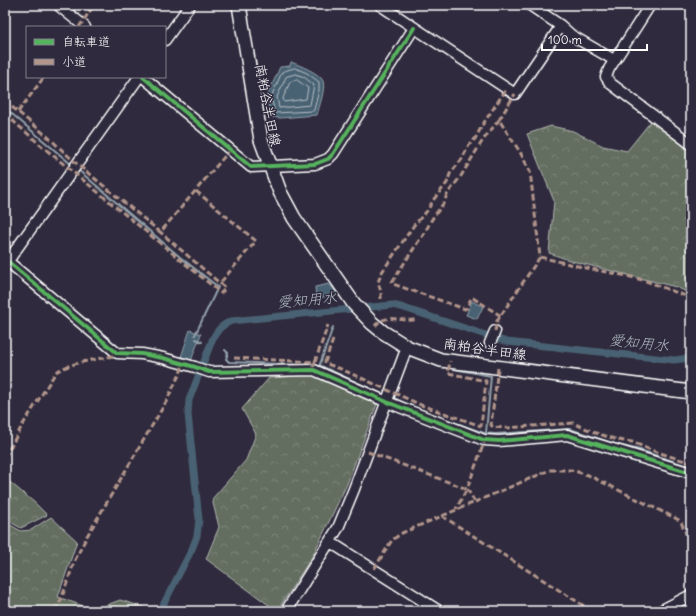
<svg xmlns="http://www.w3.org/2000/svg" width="696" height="616" viewBox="0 0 696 616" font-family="Delius,'Klee One',sans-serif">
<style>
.forest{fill:url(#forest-crowns);stroke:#b2b6b0}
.water{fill:#4a6273;stroke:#92a1ab}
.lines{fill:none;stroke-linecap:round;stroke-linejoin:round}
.shore{stroke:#b7c0c7;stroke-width:1}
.stream{stroke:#92a1ab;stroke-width:2}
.canal{stroke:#4a6273;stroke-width:7}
.minor-casing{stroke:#fff;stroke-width:13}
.major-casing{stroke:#fff;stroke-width:16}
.minor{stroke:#2f2a3d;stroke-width:10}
.major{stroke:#2f2a3d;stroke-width:13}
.quiet{stroke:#b2968c;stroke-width:3;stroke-dasharray:6 3;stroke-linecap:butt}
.cycleway-casing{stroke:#2f2a3d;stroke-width:6}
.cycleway{stroke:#56b35d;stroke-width:4}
.labels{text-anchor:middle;stroke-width:3;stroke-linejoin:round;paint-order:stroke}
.street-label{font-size:14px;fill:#fff;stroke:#2f2a3d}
.water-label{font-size:15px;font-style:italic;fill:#aeb8c0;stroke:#2f2a3d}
</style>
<defs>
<pattern id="forest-crowns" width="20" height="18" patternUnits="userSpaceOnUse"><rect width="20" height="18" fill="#646e61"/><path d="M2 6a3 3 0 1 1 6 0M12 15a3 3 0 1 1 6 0" fill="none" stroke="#7b8479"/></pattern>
</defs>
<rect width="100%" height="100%" fill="#2f2a3d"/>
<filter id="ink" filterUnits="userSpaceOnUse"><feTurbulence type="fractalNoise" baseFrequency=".025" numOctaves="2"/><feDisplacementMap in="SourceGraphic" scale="8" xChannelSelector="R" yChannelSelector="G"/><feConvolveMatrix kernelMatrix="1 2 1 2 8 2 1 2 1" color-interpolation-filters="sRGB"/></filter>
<g filter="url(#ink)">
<!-- forest -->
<path class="forest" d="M651,121L691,149V294L676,287L572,261L549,253L554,201L527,134L551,126L573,131L603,146L627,151Z
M314,375L377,404L347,484L313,555L277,611L206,559L219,527L212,499L246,460L256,434L242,409L269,378Z
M5,478L35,503L47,515L21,528L5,519Z
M51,517L77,541L58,597L86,607L104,606L120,600L150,609L148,611H5V522L21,531L31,530Z"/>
<!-- water -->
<path class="water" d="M291,62C299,65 320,73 323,81C326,88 319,107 317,115L280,118L270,117L267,96L280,67L290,66Z
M329,284L339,295L316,298L315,287Z
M472,301L483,307L477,319L466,315Z
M190,330L201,334L191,361L181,357Z"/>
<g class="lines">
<!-- shore -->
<path class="shore" d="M295,68L307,73L319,82V90L314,110L313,111L275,113L271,97L282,72Z
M296,74L304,77L314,85L310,105L279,108L277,97L286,77Z
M297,80L308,88L306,99L284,102L283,98L290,82Z"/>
<!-- stream -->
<path class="stream" d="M5,108L72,165
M77,169L180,257L218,287L195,335
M333,327L320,364L321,366L384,395
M196,339L202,342
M225,350L228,353L226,359L229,362L303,365
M454,369L491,376L486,433
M394,398L418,409L484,433L495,434L570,429L618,445L640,450L690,467"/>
<!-- canal -->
<path class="canal" d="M160,611L192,549L197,536L199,519L188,414L189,400L213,338C218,329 222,325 231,321L392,305L401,307L507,342L674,360L691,358"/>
<!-- minor casing -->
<g class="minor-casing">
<path id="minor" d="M58,5L85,27
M380,5L515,94L561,26
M530,5L561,26L571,35L614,60
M650,5L609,69L606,77L610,83L691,144
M165,40L190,5
M143,77L251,167L315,164L328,159L333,154L414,28
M5,259L117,353L142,354L163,358L195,367L209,372L314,370L387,402L484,440L499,441L567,435L691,473
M5,265L139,77
M490,343L495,331
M330,542L439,611
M286,611L338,528L354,489L407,347
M660,611L691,595"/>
</g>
<!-- major casing -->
<g class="major-casing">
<path id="major" d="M239,5L261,140L280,192L294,218L354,304L372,323L383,332L407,347L441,360L691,392"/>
</g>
<!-- minor -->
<use href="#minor" class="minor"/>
<!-- major -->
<use href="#major" class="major"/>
<!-- quiet -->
<path class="quiet" d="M79,27L94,5
M5,101L48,137L77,164L159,231
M18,112L44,77
M5,114L44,148L221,293L225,289L223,286L159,231L163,229L230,150
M499,120L483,140L461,176L448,193L443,204L432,219L424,234L418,242L392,282L393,284L465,309L467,308L471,298H473L501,316
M196,191L256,241L220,283
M540,257L586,268L627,276L646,281L691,298
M381,299V292L378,282L382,272L414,225L427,211L434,199L447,183L450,174L462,159L469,145L475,139L483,124L507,88
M375,326C387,311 402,324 417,319
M495,331L497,321L540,257L530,171L520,152L499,120L515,94
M333,340L325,362L327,364L341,369L421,405L481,426L486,381L448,373L450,361
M234,358L315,362L312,370
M315,362L328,325
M498,368L491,425L493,427L506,428L573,423L596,433L618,440L632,442L651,450L691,463
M368,452L467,489L456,509
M5,457L22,426L56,372C72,362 95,360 113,356L117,353
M475,502L550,470H571L588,475L679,520L681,522L691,545
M442,516L592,611
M374,569L392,540L402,533L475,502L467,489L485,440
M289,607L295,611
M55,611L61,600L75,560L87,536L166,402L181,371L183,363"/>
<!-- cycleway casing -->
<g class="cycleway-casing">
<path id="cycleway" d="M143,77L251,167L315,164L328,159L333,154L414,28
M5,259L117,353L142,354L163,358L195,367L209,372L314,370L387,402L484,440L499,441L567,435L691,473"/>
</g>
<!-- cycleway -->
<use href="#cycleway" class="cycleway"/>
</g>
</g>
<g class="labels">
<!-- street labels -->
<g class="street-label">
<text transform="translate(268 105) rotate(79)" y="5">南粕谷半田線</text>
<text transform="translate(485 349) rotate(8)" y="5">南粕谷半田線</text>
</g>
<!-- water labels -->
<g class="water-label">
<text transform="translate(307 300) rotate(-5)" y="5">愛知用水</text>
<text transform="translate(639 343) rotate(6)" y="5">愛知用水</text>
</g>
</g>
<!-- margin -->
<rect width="696" height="616" fill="none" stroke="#2f2a3d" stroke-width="20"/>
<rect x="10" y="10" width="676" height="596" fill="none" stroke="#fff" stroke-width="1.5" filter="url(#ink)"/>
<!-- legend -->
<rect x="26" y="26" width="140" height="52" fill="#2f2a3d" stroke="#827f8b"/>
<rect x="34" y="39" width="20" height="6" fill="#56b35d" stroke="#827f8b"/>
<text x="62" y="46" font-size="12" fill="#ffffff">自転車道</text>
<rect x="34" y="59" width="20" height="6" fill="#b2968c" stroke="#827f8b"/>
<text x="62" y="66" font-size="12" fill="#ffffff">小道</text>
<!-- scale -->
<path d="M542 44v6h105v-6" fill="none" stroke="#ffffff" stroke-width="2"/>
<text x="548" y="44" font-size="12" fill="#ffffff" stroke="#2f2a3d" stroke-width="3" paint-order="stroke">100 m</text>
</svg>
